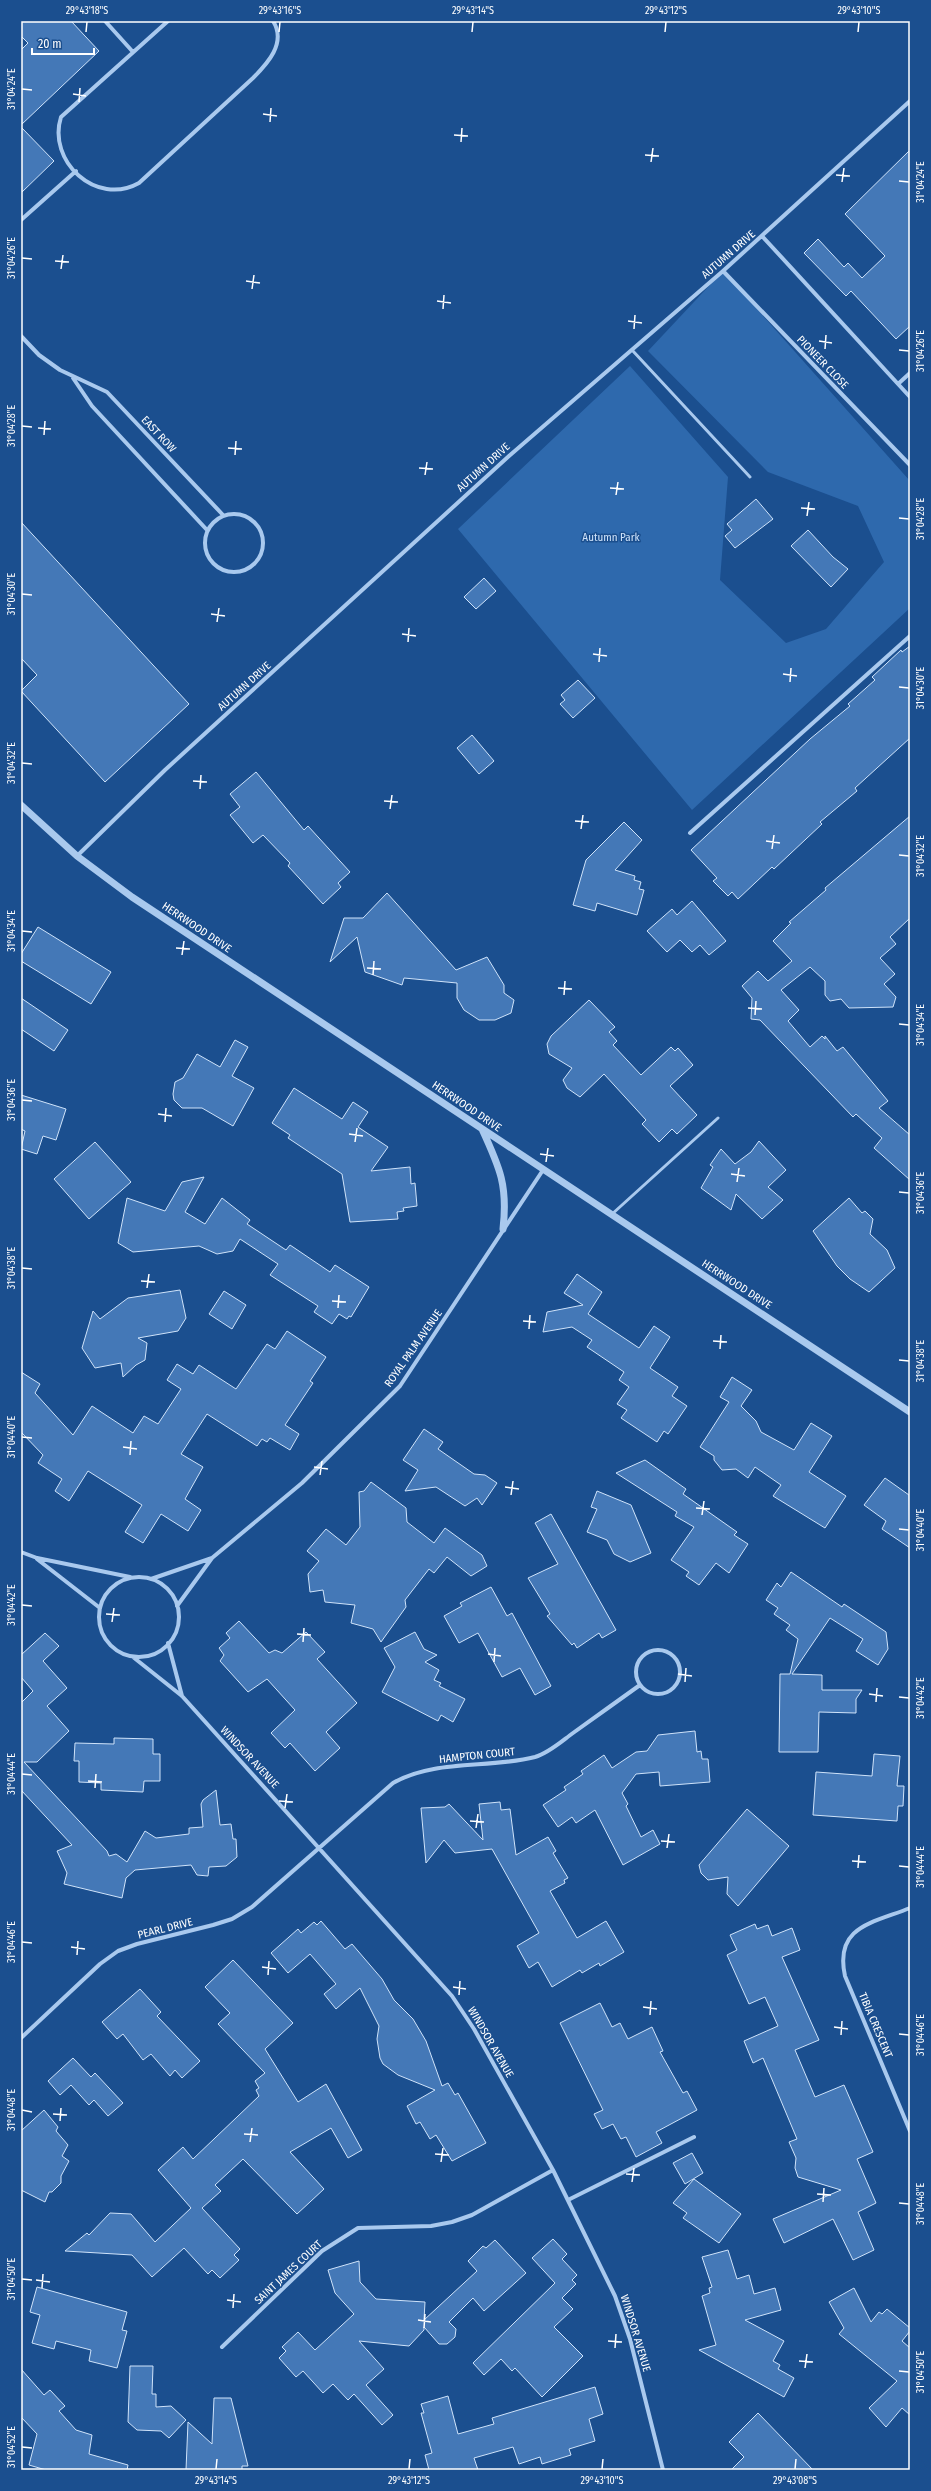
<svg xmlns="http://www.w3.org/2000/svg" width="931" height="2491" viewBox="0 0 931 2491" font-family="'Fira Sans Condensed',sans-serif">
<style>
.green{fill:#2e69ad}
.building{fill:#4478b7;stroke:#cfe3fa}
.lines{fill:none;stroke-linecap:round;stroke-linejoin:round}
.service{stroke:#a9c9ee;stroke-width:3}
.minor{stroke:#a9c9ee;stroke-width:4}
.tertiary{stroke:#a9c9ee;stroke-width:7}
.ticks{fill:none;stroke:#fff;stroke-width:1.5}
.labels{text-anchor:middle;stroke-width:3;stroke-linejoin:round;paint-order:stroke}
.street-label{font-size:11px;fill:#fff;stroke:#1b4f8f}
.park-label{font-size:11px;fill:#cfe3fa;stroke:#1b4f8f}
.neatline{fill:none;stroke:#fff;stroke-width:1.5}
.ticks-label{font-size:10px;text-anchor:middle;fill:#fff}
</style>
<rect width="100%" height="100%" fill="#1b4f8f"/>
<!-- green -->
<path class="green" d="M723,271L910,481V608L692,810L458,529L630,366L728,477L720,580L786,643L826,629L884,562L858,506L768,472L648,351Z"/>
<!-- building -->
<path class="building" d="M21,21H71L99,51L21,125V50L28,43L21,36Z
M21,127L54,161L21,193Z
M910,150V326L896,339L851,291L846,296L804,253L818,239L844,267L848,263L862,278L885,256L845,214Z
M756,499L773,519L735,548L725,536L732,530L727,524Z
M21,522L189,704L105,782L21,691L37,675L21,658Z
M808,530L833,557L848,569L831,587L791,546Z
M484,578L496,591L476,609L464,597Z
M910,646V738L855,788L857,791L820,822L822,824L774,869L772,867L738,899L732,892L728,896L713,881L717,878L691,850L810,739L850,706L848,704L875,680L872,677L901,650L902,652Z
M578,680L595,698L573,718L560,704L565,700L561,695Z
M472,735L494,761L479,774L457,748Z
M256,772L304,830L308,826L350,872L338,883L341,887L323,904L288,866L290,863L263,835L253,843L230,815L240,807L230,794Z
M910,816V918L890,937L896,944L880,958L895,974L884,984L896,997L893,1007L849,1008L841,999L830,1001L825,995V981L810,967L781,990L799,1010L788,1021L810,1047L822,1036L825,1039V1036L837,1051L843,1047L888,1101L879,1108L910,1135V1180L874,1148L882,1138L856,1114L853,1117L760,1020L751,1019L752,998L742,986L758,971L768,981L792,961L773,941L791,923L789,922L826,890L825,888Z
M624,822L642,840L615,870L635,876L634,880L641,882L639,889L644,890L637,915L597,903L595,911L573,905L586,860Z
M387,893L456,970L487,957L504,985V993L514,1000L511,1013L495,1020H479L464,1010L457,998V983L404,978L402,985L365,972L357,937L330,962L344,918H363Z
M692,901L726,941L709,955L700,945L692,952L680,940L667,952L647,931L672,909L677,915Z
M38,927L111,972L91,1004L21,961V954Z
M21,998L68,1030L54,1051L21,1029Z
M589,1000L615,1027L609,1032L617,1041L613,1045L641,1075L671,1047L675,1051L678,1048L693,1065L670,1086L697,1115L677,1134L672,1129L659,1142L642,1124L646,1120L604,1074L580,1097L567,1088L563,1080L572,1068L549,1054L547,1044L551,1036Z
M235,1040L248,1047L232,1076L254,1088L233,1126L202,1108H182L174,1100L173,1094L175,1082L183,1078L197,1054L220,1067Z
M294,1088L342,1119L353,1102L368,1112L358,1127L388,1147L371,1171L410,1167L411,1184L415,1183L417,1206L403,1208L404,1211L397,1212L398,1219L350,1222L342,1174L288,1138L290,1135L272,1123Z
M21,1095L66,1109L56,1140L43,1136L37,1154L21,1149L25,1131L21,1129Z
M759,1141L786,1170L768,1187L783,1200L762,1219L736,1194L731,1210L701,1188L713,1167L710,1165L721,1149L735,1164L751,1152Z
M95,1142L131,1182L89,1219L54,1179Z
M204,1177L185,1212L205,1224L222,1198L250,1220L247,1224L286,1250L290,1245L330,1272L335,1265L369,1287L351,1317L349,1316L347,1319L339,1314L332,1324L314,1312L318,1306L270,1275L278,1264L240,1239L233,1251L217,1254L199,1246L133,1252L118,1243L127,1198L165,1211L182,1182Z
M849,1198L862,1213L865,1211L873,1219L870,1234L887,1250L895,1268L869,1292L850,1279L837,1266L813,1231Z
M577,1274L602,1292L588,1314L639,1348L654,1326L670,1337L650,1368L678,1387L672,1396L687,1406L668,1434L664,1431L657,1442L621,1418L627,1410L617,1404L629,1387L619,1380L624,1372L587,1347L592,1340L572,1327L543,1332L547,1312L583,1305L564,1293Z
M180,1290L186,1318L178,1331L138,1338L147,1343L145,1360L136,1365L123,1377L121,1363L95,1368L82,1348L93,1311L100,1319L128,1298Z
M224,1291L246,1305L232,1329L209,1314Z
M287,1331L326,1357L310,1381L313,1383L285,1425L299,1434L290,1450L270,1438L267,1442L262,1439L257,1446L207,1414L181,1454L203,1467L185,1499L201,1510L188,1531L161,1514L143,1543L125,1532L142,1505L88,1471L69,1501L55,1491L62,1479L38,1463L43,1455L21,1432V1372L40,1384L35,1393L73,1435L92,1406L133,1433L144,1416L158,1424L181,1389L167,1380L177,1364L193,1374L199,1365L236,1389L267,1344L275,1349Z
M732,1377L752,1390L741,1406L756,1421L761,1432L794,1450L811,1423L832,1436L809,1472L846,1496L825,1528L773,1496L781,1485L755,1467L748,1478L736,1469L722,1470L714,1460V1456L700,1447L729,1402L720,1397Z
M424,1429L443,1442L438,1449L474,1474L485,1475L497,1483L482,1505L477,1498L465,1506L436,1487L405,1491L418,1470L403,1460Z
M645,1460L686,1489L683,1494L737,1532L734,1535L748,1544L729,1573L716,1563L699,1585L686,1576L689,1572L671,1560L694,1527L675,1516L677,1512L616,1473Z
M885,1478L909,1495L910,1548L882,1529L886,1521L864,1505Z
M371,1482L406,1508L407,1522L434,1543L445,1528L482,1555L487,1566L471,1576L447,1557L434,1573L429,1569L405,1600L406,1607L381,1642L373,1629L351,1623L355,1605L325,1602L323,1590L310,1592L308,1574L319,1561L307,1551L326,1529L346,1545L360,1527L359,1492L364,1491Z
M597,1491L631,1505L651,1553L630,1562L614,1554L607,1540L587,1532L597,1509L591,1507Z
M551,1514L616,1630L602,1638L599,1633L577,1648L574,1643L572,1645L547,1616L550,1614L528,1578L558,1564L535,1523Z
M791,1572L842,1607L844,1604L886,1632L888,1649L878,1665L856,1651L863,1639L830,1618L792,1674L822,1675V1690H862L856,1699V1713L819,1712L818,1752H779L780,1674H790L798,1639L786,1630L790,1625L774,1614L778,1608L766,1600L777,1583L781,1587Z
M491,1587L507,1616L512,1613L551,1686L535,1695L520,1668L502,1677L478,1633L459,1643L444,1616L462,1606L460,1603Z
M239,1621L269,1653L275,1650L282,1653L306,1632L325,1652L317,1659L357,1703L326,1732L340,1748L315,1771L290,1743L285,1748L271,1733L295,1710L267,1679L248,1692L220,1661L224,1655L219,1648L230,1638L226,1633Z
M415,1632L424,1649L437,1655L425,1662L439,1670L434,1680L441,1683L439,1686L465,1699L453,1722L441,1715L438,1721L382,1692L395,1667L384,1648Z
M45,1633L59,1646L43,1661L67,1688L47,1706L69,1731L37,1762H24L107,1851L109,1856L116,1854L127,1862L145,1831L156,1838L189,1834V1828L203,1827L201,1804L203,1800L216,1790L220,1825L231,1824L233,1839H236L237,1857L226,1866L209,1867L208,1876L197,1875L191,1865L135,1870L126,1878L122,1898L64,1884L67,1873L57,1851L72,1845L21,1790V1703L33,1691L21,1677V1655Z
M695,1731L697,1752L701,1751L702,1759H708L710,1782L660,1786L659,1772L636,1774L622,1793L628,1804L626,1806L641,1837L653,1830L660,1844L623,1865L595,1810L576,1823L572,1817L558,1827L543,1805L566,1790L564,1787L583,1774L581,1771L604,1755L612,1768L636,1752L647,1751L658,1735Z
M114,1738L153,1739V1754H160V1781H144L143,1792L101,1790V1783L79,1782V1761H74L75,1743L114,1744Z
M874,1754L900,1756L897,1786H904L903,1806H898L897,1821L813,1815L816,1772L872,1776Z
M500,1802L501,1810L510,1809L516,1855L548,1837L556,1851L553,1853L568,1878L564,1880L565,1883L550,1891L577,1938L606,1921L624,1952L600,1966L599,1963L582,1973L580,1970L552,1987L538,1962L529,1968L517,1946L539,1933L492,1849L455,1853L444,1840L426,1863L421,1808L445,1807L449,1804L483,1840L479,1804Z
M747,1809L789,1846L738,1906L727,1894L728,1877L708,1880L701,1873L699,1865Z
M321,1921L345,1949L352,1944L382,1979L394,2000L413,2019L426,2041L442,2086L448,2083L455,2095L458,2093L486,2143L452,2161L436,2135L430,2139L420,2122L416,2124L407,2106L435,2090L398,2075L383,2064L380,2058L377,2039L379,2026L360,1988L336,2009L324,1994L336,1984L310,1954L288,1973L271,1953L298,1929L301,1933L314,1922L317,1925Z
M755,1924L757,1929L768,1925L772,1936L792,1928L800,1950L782,1957L819,2040L795,2050L815,2097L844,2085L873,2152L857,2159L876,2203L858,2212L874,2250L853,2260L833,2219L784,2243L773,2219L841,2190L798,2177L795,2168L796,2158L789,2142L797,2139L763,2058L753,2063L744,2041L778,2026L765,1997L749,2004L727,1955L737,1950L730,1935Z
M233,1960L293,2023L265,2049L298,2102L326,2084L362,2150L348,2158L331,2128L290,2152L324,2189L297,2214L243,2159L215,2185L221,2191L202,2208L240,2249L234,2255L239,2260L220,2278L212,2270L208,2274L184,2248L152,2277L132,2255L65,2251L87,2233L89,2235L110,2213L131,2214L155,2242L191,2208L158,2170L183,2147L193,2159L259,2096L256,2090L259,2088L255,2081L265,2073L218,2024L230,2013L205,1987Z
M140,1989L161,2012L157,2016L200,2061L182,2078L175,2070L170,2076L151,2054L143,2060L123,2034L117,2039L102,2022Z
M600,2003L612,2027L620,2023L628,2039L652,2027L663,2051L660,2052L683,2093L687,2091L697,2110L656,2132L662,2143L636,2157L626,2137L621,2139L613,2124L602,2129L594,2114L603,2110L560,2023Z
M73,2058L91,2077L95,2073L123,2103L108,2116L94,2100L89,2105L71,2085L60,2095L48,2081Z
M44,2110L58,2127L56,2131L68,2145L62,2156L69,2161L61,2176V2183L52,2192H49L45,2202L21,2190V2131Z
M692,2153L703,2173L685,2184L673,2163Z
M694,2179L741,2214L719,2243L683,2218L687,2213L673,2203Z
M553,2239L567,2254L562,2259L577,2275L572,2280L576,2284L562,2298L573,2309L554,2327L583,2356L542,2397L515,2368L512,2371L501,2359L484,2375L473,2363L555,2283L532,2258Z
M495,2240L526,2273L484,2311L473,2298L449,2322L456,2329L455,2337L447,2344H439L424,2327V2330L409,2346L359,2341L384,2369L366,2385L393,2415L382,2425L354,2394L348,2400L333,2384L323,2393L303,2371L296,2377L279,2358L286,2351L282,2347L298,2332L315,2350L354,2314L335,2293L328,2270L359,2261L360,2282L376,2299L425,2302L424,2320L477,2271L468,2261L483,2246L486,2248Z
M728,2250L737,2279L749,2275L754,2294L775,2288L781,2310L745,2320L784,2341L773,2361L780,2365L778,2369L794,2378L784,2397L699,2350L716,2345L702,2296L710,2293L709,2288L712,2287L702,2257Z
M37,2287L127,2312L122,2330L127,2331L117,2368L89,2361L91,2350L56,2341L54,2349L32,2343L40,2315L30,2312Z
M854,2288L871,2322L879,2312L882,2314L887,2309L910,2328V2331L902,2341L910,2348V2415L902,2408L886,2427L869,2408L897,2381L839,2334L844,2328L829,2302Z
M130,2366H153L152,2394H156V2407L171,2406L186,2420L169,2438L161,2431L137,2430L128,2422Z
M21,2369L44,2395L50,2390L65,2406L59,2411L76,2430L92,2435L89,2454L128,2465L127,2470H46L29,2465L37,2434L21,2417Z
M595,2387L603,2414L589,2419L595,2441L569,2449L571,2455L542,2464L540,2457L519,2464L513,2447L474,2458L478,2470H429L425,2455L432,2453L421,2413H424L421,2404L448,2396L458,2434L494,2424L492,2418Z
M214,2398H231L248,2466H242V2470H186L188,2422L212,2444Z
M758,2413L813,2470H731L744,2457L729,2442Z"/>
<g class="lines">
<!-- service -->
<path class="service" d="M632,350L750,477
M611,1215L718,1118"/>
<!-- minor -->
<path class="minor" d="M105,21L133,52
M168,21L61,117C47,161 96,207 139,183L253,78C267,64 287,43 273,21
M21,220L76,171
M762,236L910,397
M723,271L910,465
M21,336L39,355L60,370L107,392L223,515
M73,378L92,406L207,530
M898,384L910,373
M205 543a29 29 0 1 1 58 0a29 29 0 1 1-58 0Z
M690,833L910,636
M77,856L165,770L509,456L723,271L910,101
M21,1552L37,1558L130,1577
M37,1559L100,1608
M99 1617a40 40 0 1 1 80 0a40 40 0 1 1-80 0Z
M151,1579L212,1558
M177,1606L212,1558L302,1483L400,1386L543,1170
M168,1643L182,1696
M636 1672a22 22 0 1 1 44 0a22 22 0 1 1-44 0Z
M133,1657L182,1696L452,1996L474,2029L553,2170L615,2296L630,2339L663,2470
M910,1908C873,1923 834,1926 845,1976L910,2131
M21,2038L100,1964L118,1951L137,1944L213,1925L232,1919L252,1907L393,1783C435,1759 488,1769 535,1757C549,1753 562,1741 573,1733C595,1717 618,1701 640,1685
M568,2200L694,2137
M222,2347L322,2251L358,2228L431,2226L452,2222L472,2215L553,2170"/>
<!-- tertiary -->
<path class="tertiary" d="M21,805L77,856L132,897L910,1412
M482,1129C500,1168 508,1186 503,1229"/>
</g>
<!-- ticks -->
<path class="ticks" d="M86,32L87,22M279,32L280,22M472,32L473,22M665,32L666,22M858,32L859,22M22,89L32,90M73,94L86,96M79,102L80,88M263,114L277,116M270,122L271,108M454,135L468,136M461,142L462,128M645,155L659,156M651,162L653,148M836,175L850,176M899,181L909,182M842,182L844,168M22,258L32,259M55,261L69,262M61,269L63,255M246,281L260,283M252,289L254,275M437,301L451,303M443,309L444,295M628,321L642,323M634,329L635,315M819,341L832,343M825,349L826,335M899,350L909,351M22,426L32,427M38,428L51,429M44,435L45,421M228,448L242,449M235,455L236,441M419,468L433,469M425,475L427,462M610,488L624,489M616,495L618,482M801,508L815,509M807,516L809,502M899,518L909,519M22,594L32,595M211,614L225,616M217,622L219,608M402,634L416,636M408,642L409,628M593,654L607,656M599,662L600,648M783,674L797,676M790,682L791,668M899,687L909,688M22,763L32,764M193,781L207,782M200,789L201,775M384,801L398,802M390,809L392,795M575,821L589,822M581,829L583,815M766,841L780,843M772,849L774,835M899,855L909,856M22,931L32,932M176,948L190,949M182,955L184,941M367,968L381,969M373,975L374,961M558,988L572,989M564,995L565,981M748,1008L762,1009M755,1015L756,1001M899,1024L909,1025M22,1100L32,1101M158,1114L172,1116M165,1122L166,1108M349,1134L363,1136M355,1142L357,1128M540,1154L554,1156M546,1162L548,1148M731,1174L745,1176M737,1182L739,1168M899,1192L909,1193M22,1268L32,1269M141,1281L155,1282M147,1288L149,1274M332,1301L346,1302M338,1308L339,1295M523,1321L536,1322M529,1329L530,1315M713,1341L727,1342M720,1349L721,1335M899,1360L909,1361M22,1437L32,1438M123,1447L137,1449M130,1455L131,1441M314,1467L328,1469M320,1475L322,1461M505,1487L519,1489M511,1495L513,1481M696,1508L710,1509M702,1515L704,1501M899,1529L909,1530M22,1605L32,1606M106,1614L120,1615M112,1622L114,1608M297,1634L311,1635M303,1642L304,1628M488,1654L501,1656M494,1662L495,1648M678,1674L692,1676M685,1682L686,1668M869,1694L883,1696M899,1697L909,1698M876,1702L877,1688M22,1774L32,1775M88,1781L102,1782M95,1788L96,1774M279,1801L293,1802M285,1808L287,1794M470,1821L484,1822M476,1828L478,1814M661,1841L675,1842M667,1848L669,1834M852,1861L866,1862M899,1866L909,1867M858,1868L859,1855M22,1942L32,1943M71,1947L85,1949M77,1955L78,1941M262,1967L276,1969M268,1975L269,1961M453,1987L466,1989M459,1995L460,1981M643,2007L657,2009M650,2015L651,2001M834,2027L848,2029M899,2034L909,2035M841,2035L842,2021M22,2110L32,2112M53,2114L67,2115M60,2121L61,2108M244,2134L258,2135M250,2142L252,2128M435,2154L449,2155M441,2162L443,2148M626,2174L640,2175M632,2182L634,2168M817,2194L831,2195M823,2202L824,2188M899,2203L909,2204M22,2279L32,2280M36,2280L50,2282M42,2288L43,2274M227,2300L241,2302M233,2308L234,2294M418,2320L431,2322M424,2328L425,2314M608,2341L622,2342M615,2348L616,2334M799,2361L813,2362M805,2368L807,2354M899,2371L909,2372M22,2447L32,2448M216,2469L217,2459M409,2469L410,2459M602,2469L603,2459M795,2469L796,2459"/>
<g class="labels">
<!-- street labels -->
<g class="street-label">
<text transform="translate(728 254) rotate(-41)" y="4">AUTUMN DRIVE</text>
<text transform="translate(823 362) rotate(46)" y="4">PIONEER CLOSE</text>
<text transform="translate(159 434) rotate(47)" y="4">EAST ROW</text>
<text transform="translate(483 467) rotate(-42)" y="4">AUTUMN DRIVE</text>
<text transform="translate(244 686) rotate(-42)" y="4">AUTUMN DRIVE</text>
<text transform="translate(197 927) rotate(34)" y="4">HERRWOOD DRIVE</text>
<text transform="translate(467 1106) rotate(34)" y="4">HERRWOOD DRIVE</text>
<text transform="translate(737 1284) rotate(33)" y="4">HERRWOOD DRIVE</text>
<text transform="translate(413 1348) rotate(-55)" y="4">ROYAL PALM AVENUE</text>
<text transform="translate(477 1755) rotate(-6)" y="4">HAMPTON COURT</text>
<text transform="translate(250 1757) rotate(47)" y="4">WINDSOR AVENUE</text>
<text transform="translate(165 1928) rotate(-14)" y="4">PEARL DRIVE</text>
<text transform="translate(876 2025) rotate(67)" y="4">TIBIA CRESCENT</text>
<text transform="translate(491 2042) rotate(60)" y="4">WINDSOR AVENUE</text>
<text transform="translate(288 2272) rotate(-43)" y="4">SAINT JAMES COURT</text>
<text transform="translate(636 2333) rotate(73)" y="4">WINDSOR AVENUE</text>
</g>
<!-- park labels -->
<g class="park-label">
<text x="611" y="541">Autumn Park</text>
</g>
</g>
<!-- border -->
<rect width="931" height="2491" fill="none" stroke="#1b4f8f" stroke-width="44"/>
<!-- scale -->
<path d="M32 48v6h62v-6" fill="none" stroke="#ffffff" stroke-width="2"/>
<text x="38" y="48" font-size="12" fill="#ffffff" stroke="#1b4f8f" stroke-width="3" paint-order="stroke">20 m</text>
<rect x="22" y="22" width="887" height="2447" class="neatline"/>
<g class="ticks-label">
<text x="87" y="14">29°43'18"S</text>
<text x="280" y="14">29°43'16"S</text>
<text x="473" y="14">29°43'14"S</text>
<text x="666" y="14">29°43'12"S</text>
<text x="859" y="14">29°43'10"S</text>
<text transform="translate(11 89) rotate(-90)" y="4">31°04'24"E</text>
<text transform="translate(920 182) rotate(-90)" y="4">31°04'24"E</text>
<text transform="translate(11 258) rotate(-90)" y="4">31°04'26"E</text>
<text transform="translate(920 351) rotate(-90)" y="4">31°04'26"E</text>
<text transform="translate(11 426) rotate(-90)" y="4">31°04'28"E</text>
<text transform="translate(920 519) rotate(-90)" y="4">31°04'28"E</text>
<text transform="translate(11 594) rotate(-90)" y="4">31°04'30"E</text>
<text transform="translate(920 688) rotate(-90)" y="4">31°04'30"E</text>
<text transform="translate(11 763) rotate(-90)" y="4">31°04'32"E</text>
<text transform="translate(920 856) rotate(-90)" y="4">31°04'32"E</text>
<text transform="translate(11 931) rotate(-90)" y="4">31°04'34"E</text>
<text transform="translate(920 1025) rotate(-90)" y="4">31°04'34"E</text>
<text transform="translate(11 1100) rotate(-90)" y="4">31°04'36"E</text>
<text transform="translate(920 1193) rotate(-90)" y="4">31°04'36"E</text>
<text transform="translate(11 1268) rotate(-90)" y="4">31°04'38"E</text>
<text transform="translate(920 1361) rotate(-90)" y="4">31°04'38"E</text>
<text transform="translate(11 1437) rotate(-90)" y="4">31°04'40"E</text>
<text transform="translate(920 1530) rotate(-90)" y="4">31°04'40"E</text>
<text transform="translate(11 1605) rotate(-90)" y="4">31°04'42"E</text>
<text transform="translate(920 1698) rotate(-90)" y="4">31°04'42"E</text>
<text transform="translate(11 1774) rotate(-90)" y="4">31°04'44"E</text>
<text transform="translate(920 1867) rotate(-90)" y="4">31°04'44"E</text>
<text transform="translate(11 1942) rotate(-90)" y="4">31°04'46"E</text>
<text transform="translate(920 2035) rotate(-90)" y="4">31°04'46"E</text>
<text transform="translate(11 2110) rotate(-90)" y="4">31°04'48"E</text>
<text transform="translate(920 2204) rotate(-90)" y="4">31°04'48"E</text>
<text transform="translate(11 2279) rotate(-90)" y="4">31°04'50"E</text>
<text transform="translate(920 2372) rotate(-90)" y="4">31°04'50"E</text>
<text transform="translate(11 2447) rotate(-90)" y="4">31°04'52"E</text>
<text x="216" y="2484">29°43'14"S</text>
<text x="409" y="2484">29°43'12"S</text>
<text x="602" y="2484">29°43'10"S</text>
<text x="795" y="2484">29°43'08"S</text>
</g>
</svg>
